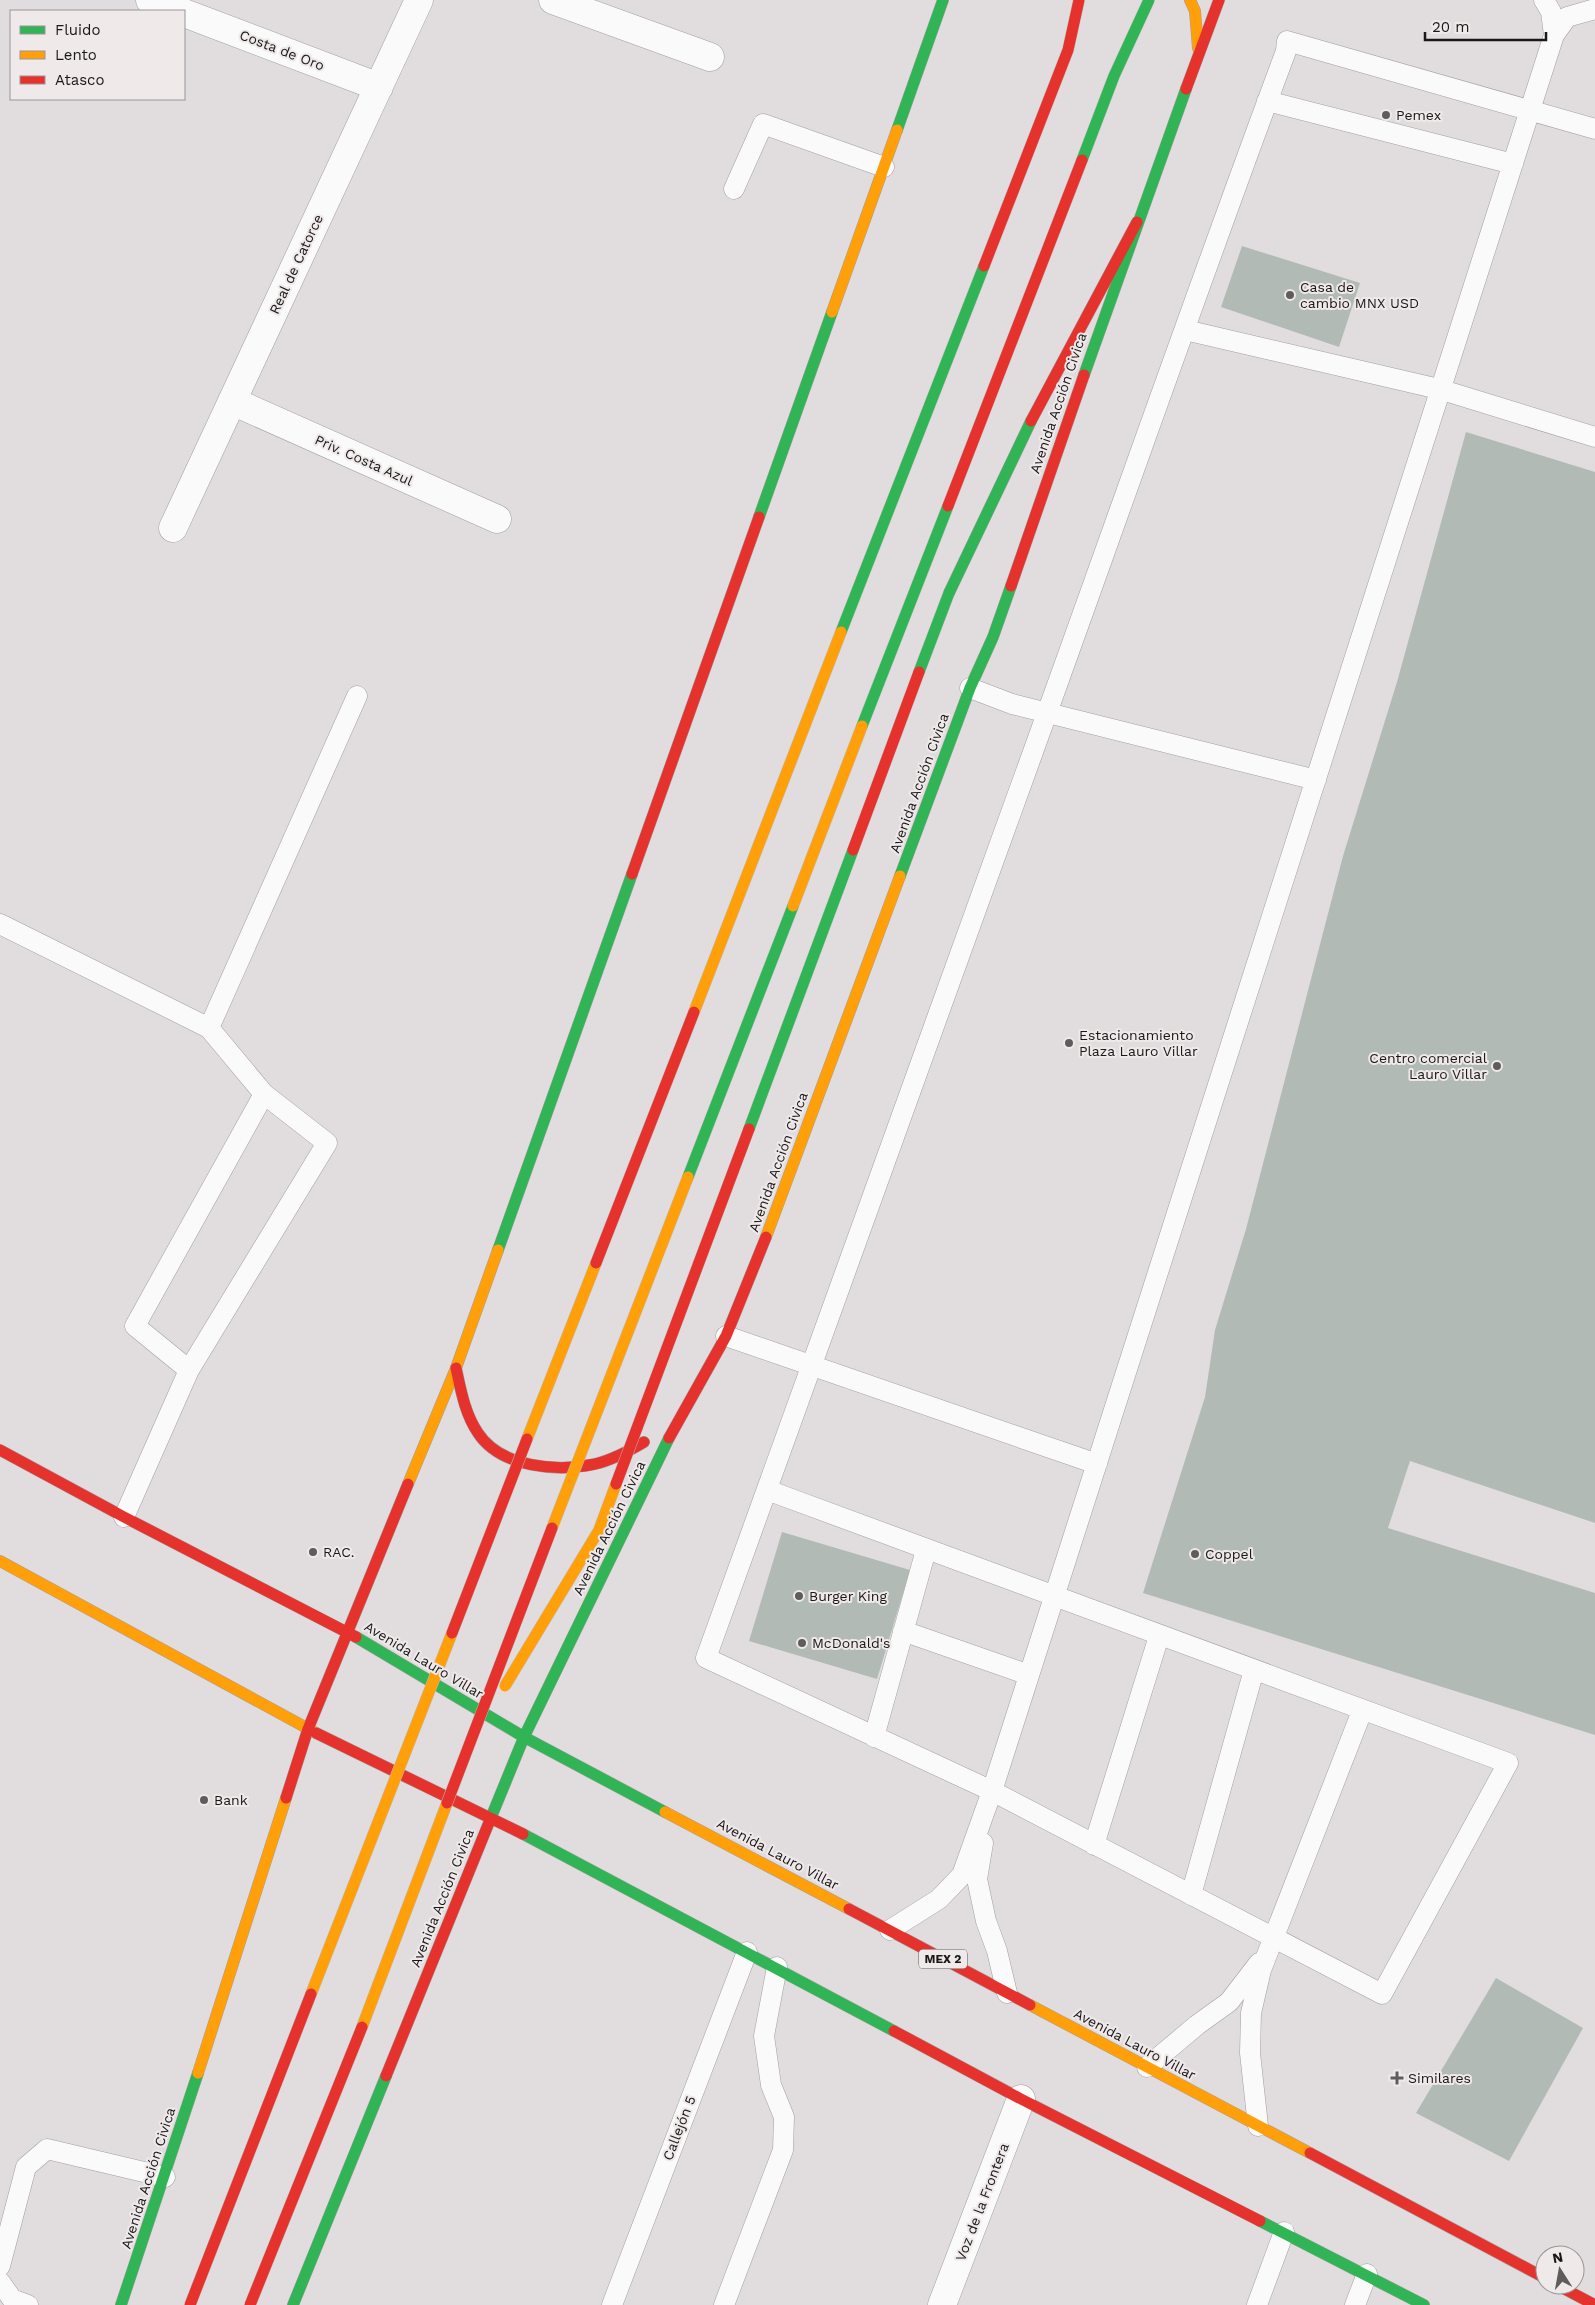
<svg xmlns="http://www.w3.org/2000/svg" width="1595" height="2305" viewBox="0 0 1595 2305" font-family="'Work Sans',sans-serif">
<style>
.building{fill:#b1bab5}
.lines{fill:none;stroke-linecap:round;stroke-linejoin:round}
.lane-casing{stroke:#a29fa0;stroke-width:21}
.street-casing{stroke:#a29fa0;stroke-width:29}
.fast-casing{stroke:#a29fa0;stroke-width:12}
.slow-casing{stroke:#a29fa0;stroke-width:12}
.jam-casing{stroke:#a29fa0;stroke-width:12}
.lane{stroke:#fafafa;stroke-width:20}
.street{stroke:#fafafa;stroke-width:28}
.fast{stroke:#30b455;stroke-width:11}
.slow{stroke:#ff9f0a;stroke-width:11}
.jam{stroke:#e5322d;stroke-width:11}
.fast-bridge-casing{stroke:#bebcbc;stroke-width:12;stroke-linecap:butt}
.slow-bridge-casing{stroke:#bebcbc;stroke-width:12;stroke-linecap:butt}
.jam-bridge-casing{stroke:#bebcbc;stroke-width:12;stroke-linecap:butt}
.fast-bridge{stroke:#30b455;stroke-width:11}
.slow-bridge{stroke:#ff9f0a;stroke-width:11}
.jam-bridge{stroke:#e5322d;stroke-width:11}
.poi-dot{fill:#5f5c5d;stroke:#efe9ea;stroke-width:2}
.labels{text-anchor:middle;stroke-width:4;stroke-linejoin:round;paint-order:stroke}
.shield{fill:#efe9ea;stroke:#595657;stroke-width:1}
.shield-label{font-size:12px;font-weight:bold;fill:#191718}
.street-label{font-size:14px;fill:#191718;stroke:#efe9ea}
.poi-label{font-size:14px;fill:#191718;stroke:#efe9ea;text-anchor:start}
</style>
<rect width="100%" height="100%" fill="#e1ddde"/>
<!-- building -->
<path class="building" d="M1242,246L1360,283L1339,347L1221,307Z
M1466,432L1595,472V1523L1410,1461L1388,1528L1595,1593V1735L1143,1593L1205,1397L1215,1330L1246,1229L1343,856L1397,682Z
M782,1532L910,1570L877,1679L749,1641Z
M1496,1978L1583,2028L1509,2161L1416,2113Z"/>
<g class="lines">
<!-- lane casing -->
<g class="lane-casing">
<path id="lane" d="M1544,0L1551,12L1554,35
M1267,101L1513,164
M734,189L763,124L884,167
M1185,330L1439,389L1595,437
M970,688L1012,704L1316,780
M0,924L209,1028L264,1094L135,1326L189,1370
M209,1028L357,696
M726,1336L1097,1464
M767,1490L1508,1763L1382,1994L992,1791L706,1658L1012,810C1104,557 1192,303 1286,51L1287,41L1595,129
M124,1517L189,1370L327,1143L264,1094
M903,1631L1029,1675
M874,1737L926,1550
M983,1843L977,1879L986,1921L997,1951L1007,1993
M1094,1845L1159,1636
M1191,1895L1254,1670
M890,1930L939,1899L962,1875L992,1791L1554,35L1567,17L1595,9
M1147,2067L1197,2025L1229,2002L1259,1963
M1258,2126L1250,2053L1251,2013L1261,1970L1362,1711
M0,2266L26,2167L47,2149L165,2177
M0,2282L12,2299L28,2305
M612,2305L747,1952
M724,2305L783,2150L784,2117L771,2085L764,2036L777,1967
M1257,2305L1284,2232
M1355,2305L1367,2274"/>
</g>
<!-- street casing -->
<g class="street-casing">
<path id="street" d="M150,0L180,11
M553,0L710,57
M184,13L379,87
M232,401L497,519
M173,528L419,0
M942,2305L1021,2099"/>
</g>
<!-- fast casing -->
<g class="fast-casing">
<path id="fast" d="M897,130L943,0
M1084,375L1186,89
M759,517L832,312
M949,593L1031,421
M900,876L970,688L993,637L1011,586
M498,1250L632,874
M356,1637L524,1737L665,1812
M490,1820L524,1737L669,1438
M523,1834L894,2031
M1260,2221L1424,2305
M121,2305L198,2073
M293,2305L386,2076"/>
</g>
<!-- slow casing -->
<g class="slow-casing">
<path id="slow" d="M1190,0L1195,11L1198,48
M832,312L897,130
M766,1237L900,876
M408,1484L456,1368L498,1250
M0,1561L316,1733
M665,1812L849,1909
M1030,2005L1310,2153
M198,2073L286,1798"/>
</g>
<!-- jam casing -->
<g class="jam-casing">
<path id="jam" d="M1186,89L1219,0
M1031,421L1137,222
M1011,586L1084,375
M632,874L759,517
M456,1368C461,1391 465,1414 478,1433C501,1468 558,1472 595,1464C612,1460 629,1451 644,1442
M669,1438L726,1336L766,1237
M0,1450L124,1517L356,1637
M316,1733L523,1834
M286,1798L308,1729L408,1484
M849,1909L1030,2005
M894,2031L1021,2099L1260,2221
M386,2076L490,1820
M1310,2153L1545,2278
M1557,2285L1595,2305"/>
</g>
<!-- lane -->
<use href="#lane" class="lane"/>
<!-- street -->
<use href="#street" class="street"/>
<!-- fast -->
<use href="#fast" class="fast"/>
<!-- slow -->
<use href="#slow" class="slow"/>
<!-- jam -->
<use href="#jam" class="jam"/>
<!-- fast-bridge casing -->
<g class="fast-bridge-casing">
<path id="fast-bridge" d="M1082,160L1114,76L1149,0
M841,632L984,266
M919,672L949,593
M862,726L948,506
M749,1129L853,850
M688,1177L793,906"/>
</g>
<!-- slow-bridge casing -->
<g class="slow-bridge-casing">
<path id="slow-bridge" d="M793,906L862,726
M694,1012L841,632
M527,1439L596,1263
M552,1528L688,1177
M505,1686L599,1530L616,1484
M311,1994L452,1633
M362,2027L447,1803"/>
</g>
<!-- jam-bridge casing -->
<g class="jam-bridge-casing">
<path id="jam-bridge" d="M984,266L1068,50L1079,0
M948,506L1082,160
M853,850L919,672
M596,1263L694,1012
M616,1484L749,1129
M452,1633L527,1439
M447,1803L552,1528
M190,2305L311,1994
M250,2305L362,2027"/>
</g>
<!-- fast-bridge -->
<use href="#fast-bridge" class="fast-bridge"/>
<!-- slow-bridge -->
<use href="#slow-bridge" class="slow-bridge"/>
<!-- jam-bridge -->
<use href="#jam-bridge" class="jam-bridge"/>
</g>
<!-- markers -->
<g class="poi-dot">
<circle cx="1386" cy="115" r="5"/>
<circle cx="1290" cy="295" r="5"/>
<circle cx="1069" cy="1043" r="5"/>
<circle cx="1497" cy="1066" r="5"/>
<circle cx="313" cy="1552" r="5"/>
<circle cx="1195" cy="1554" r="5"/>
<circle cx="799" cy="1596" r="5"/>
<circle cx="802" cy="1643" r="5"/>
<circle cx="204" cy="1800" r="5"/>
<path d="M1394.5 2070.5h5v5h5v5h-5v5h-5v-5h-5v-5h5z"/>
</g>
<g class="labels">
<!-- shield labels -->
<rect class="shield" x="919" y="1949.5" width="48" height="19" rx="4"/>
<g class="shield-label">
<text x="943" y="1963">MEX 2</text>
</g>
<!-- street labels -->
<g class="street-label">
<text transform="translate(282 50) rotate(21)" y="5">Costa de Oro</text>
<text transform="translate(296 264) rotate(-65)" y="5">Real de Catorce</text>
<text transform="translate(1058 403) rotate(-71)" y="5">Avenida Acción Civica</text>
<text transform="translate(364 460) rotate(24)" y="5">Priv. Costa Azul</text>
<text transform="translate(919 783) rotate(-70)" y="5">Avenida Acción Civica</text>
<text transform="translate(778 1162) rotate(-70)" y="5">Avenida Acción Civica</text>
<text transform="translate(609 1528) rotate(-64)" y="5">Avenida Acción Civica</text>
<text transform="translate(424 1660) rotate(31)" y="5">Avenida Lauro Villar</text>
<text transform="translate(778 1854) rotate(28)" y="5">Avenida Lauro Villar</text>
<text transform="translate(442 1898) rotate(-68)" y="5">Avenida Acción Civica</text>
<text transform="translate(1135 2044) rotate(28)" y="5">Avenida Lauro Villar</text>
<text transform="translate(679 2128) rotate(-69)" y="5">Callejón 5</text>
<text transform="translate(148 2178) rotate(-72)" y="5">Avenida Acción Civica</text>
<text transform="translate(982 2202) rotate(-69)" y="5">Voz de la Frontera</text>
</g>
<!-- poi labels -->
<g class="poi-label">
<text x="1396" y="120">Pemex</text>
<text x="1300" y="292">Casa de<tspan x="1300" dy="16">cambio MNX USD</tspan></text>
<text x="1079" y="1040">Estacionamiento<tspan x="1079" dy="16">Plaza Lauro Villar</tspan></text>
<text x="1487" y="1063" text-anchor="end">Centro comercial<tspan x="1487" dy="16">Lauro Villar</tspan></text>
<text x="323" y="1557">RAC.</text>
<text x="1205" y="1559">Coppel</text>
<text x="809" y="1601">Burger King</text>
<text x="812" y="1648">McDonald's</text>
<text x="214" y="1805">Bank</text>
<text x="1408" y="2083">Similares</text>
</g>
</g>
<!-- legend -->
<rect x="10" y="10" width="175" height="90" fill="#efe9ea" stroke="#999596"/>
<rect x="20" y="26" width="25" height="8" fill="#30b455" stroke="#999596"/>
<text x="55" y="35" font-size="15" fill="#191718">Fluido</text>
<rect x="20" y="51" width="25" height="8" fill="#ff9f0a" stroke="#999596"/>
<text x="55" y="60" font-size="15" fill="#191718">Lento</text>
<rect x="20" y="76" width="25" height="8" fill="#e5322d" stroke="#999596"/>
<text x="55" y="85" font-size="15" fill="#191718">Atasco</text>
<!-- north arrow -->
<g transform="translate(1560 2270) rotate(349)"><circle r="24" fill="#efe9ea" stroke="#999596"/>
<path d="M0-4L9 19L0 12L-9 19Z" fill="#5f5c5d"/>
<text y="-8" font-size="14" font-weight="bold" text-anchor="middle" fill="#191718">N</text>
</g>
<!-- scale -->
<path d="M1425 32v8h121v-8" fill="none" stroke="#191718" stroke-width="2.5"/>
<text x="1432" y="32" font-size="15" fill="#191718" stroke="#efe9ea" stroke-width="4" paint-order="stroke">20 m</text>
</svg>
